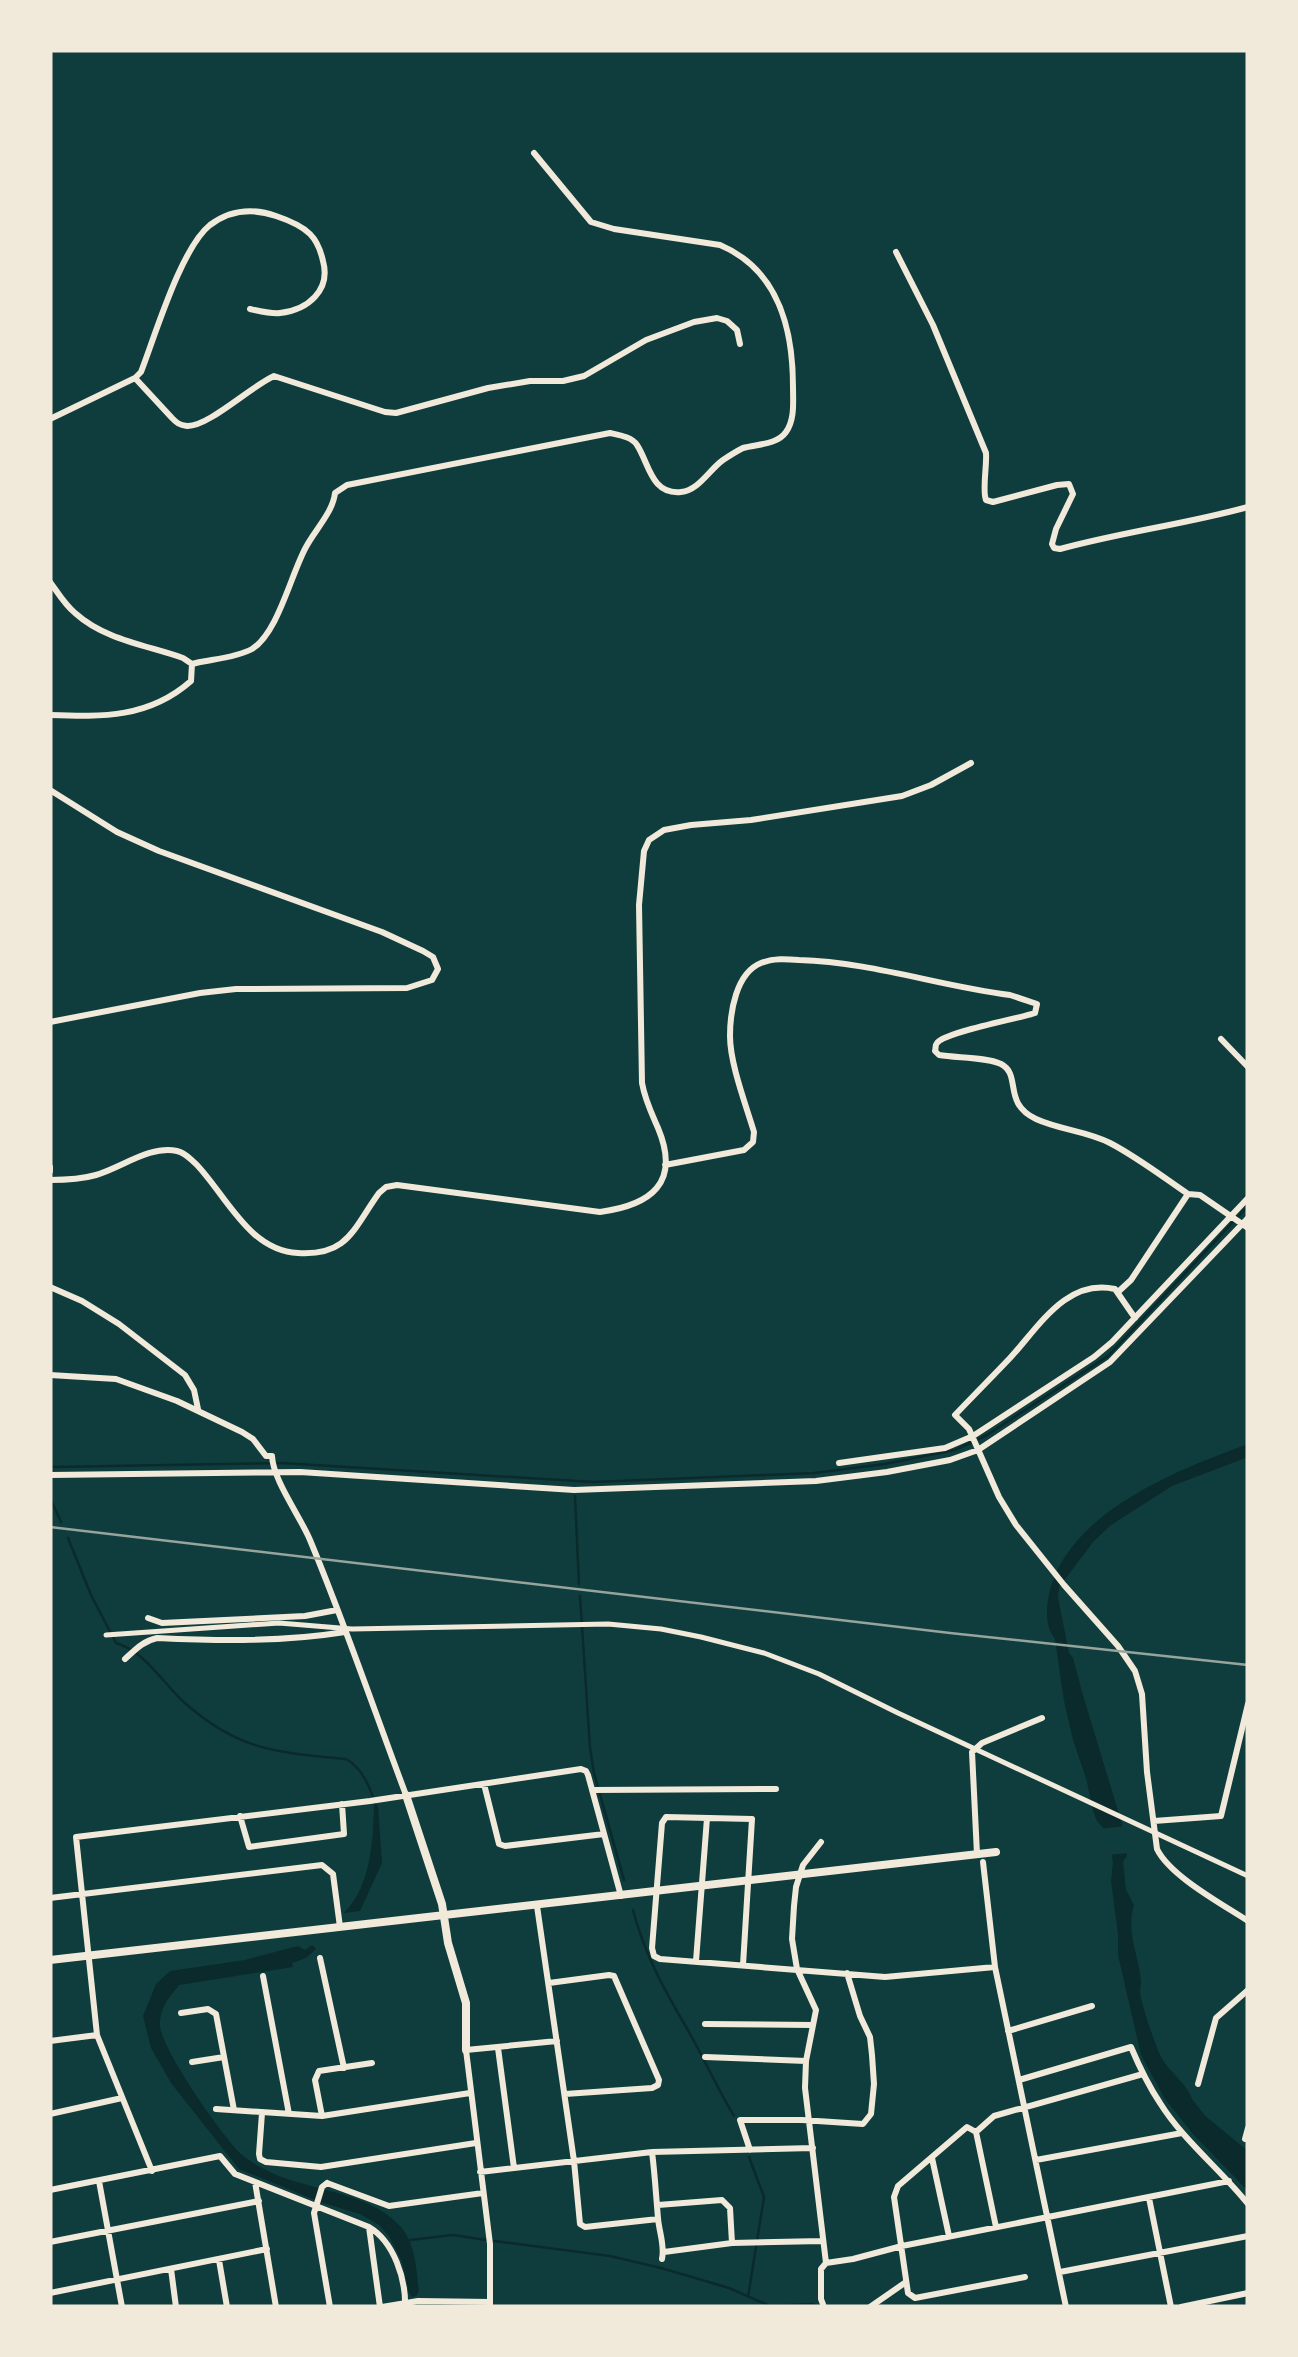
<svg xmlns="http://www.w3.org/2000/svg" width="1298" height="2357" viewBox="0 0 1298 2357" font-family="Figtree,sans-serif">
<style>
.water{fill:#0a2a2b}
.pier{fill:#0f3d3e}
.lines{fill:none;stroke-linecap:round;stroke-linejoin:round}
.stream{stroke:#0a2a2b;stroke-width:2.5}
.pedestrian{stroke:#f1e9da;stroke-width:5}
.minor{stroke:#f1e9da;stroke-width:6}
.tertiary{stroke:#f1e9da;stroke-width:8}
.rail{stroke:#97a49c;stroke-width:2.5}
</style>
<rect width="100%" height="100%" fill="#0f3d3e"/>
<!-- water -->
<path class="water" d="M1248,1444V1457L1172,1486L1111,1525L1094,1541L1059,1587L1058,1598L1069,1653L1073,1658L1082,1692L1122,1824L1127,1856L1123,1862L1126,1890L1134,1905C1125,1932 1140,1958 1141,1982C1141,1985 1140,1987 1140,1990C1140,2001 1155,2045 1161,2057C1170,2073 1187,2083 1193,2101C1199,2106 1202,2114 1209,2119C1222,2130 1235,2140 1248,2151V2191L1193,2134L1165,2099L1141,2055L1118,1955V1934L1111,1881L1113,1862L1107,1832L1097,1821L1093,1811L1086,1778L1073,1740L1064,1701L1055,1639C1045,1626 1046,1610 1049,1594C1068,1512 1177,1470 1248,1444Z
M378,1805L382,1863L360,1911L344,1913C371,1886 373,1841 374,1806Z
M312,1945L316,1949L306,1958L292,1963L293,1967L179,1985C169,1998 160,2007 160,2025C161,2049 222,2136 241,2154C246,2159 254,2163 260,2167C303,2192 364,2188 400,2226C416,2244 416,2269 419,2291L416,2296L412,2297L409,2293L402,2262L389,2236L379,2225L360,2214L320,2202L239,2169L171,2083L151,2048L143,2016L156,1984L170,1971L245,1960L298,1946L305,1950Z"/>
<!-- pier -->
<path class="pier" d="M1126,1826L1129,1853L1107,1855L1102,1834L1098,1829Z"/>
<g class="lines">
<!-- stream -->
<path class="stream" d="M50,1467L282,1463L594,1482L814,1473L885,1464L955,1450L987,1435L1108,1356L1248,1206
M575,1496L579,1584
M50,1498L61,1522
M68,1538L91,1595L116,1643C145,1651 164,1685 186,1704C241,1752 278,1752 346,1759C363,1768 372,1791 376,1808
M580,1596L590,1748L594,1773L624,1880
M633,1910C644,1952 663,1988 685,2025C702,2054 716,2086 734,2116
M410,2240L453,2235L486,2240
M494,2241L610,2256L661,2268L729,2288L770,2306L813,2304L817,2307
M748,2297L764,2197L749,2157"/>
<!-- pedestrian -->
<path class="pedestrian" d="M106,1635L279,1623L352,1629L608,1624L661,1629L701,1637L764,1653L819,1674L898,1713L1248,1876"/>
<!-- minor -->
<path class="minor" d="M896,252L933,325L986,453C987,466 982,491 986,500L993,502L1057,485L1069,484L1073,494L1056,529L1052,544L1054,548L1060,549C1122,532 1186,524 1248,507
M135,378L172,418C177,423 179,425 187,426C208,427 250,387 274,376L385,412L396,413L488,388L530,381H563L584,376L646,340L694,322L717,318L727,321L737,330L740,344
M50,419L135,378L141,372C155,336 181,248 210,225C230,210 253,208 276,216C288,220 301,225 310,234C317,241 321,252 323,261C331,290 308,310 280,313C271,314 259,311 250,309
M50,582C58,593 65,605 75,613C105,640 146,645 183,658L192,664L200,662C215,659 238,657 252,649C278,633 291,574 306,547C315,530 333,512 335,493L347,485L610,433C619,435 632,437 637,445C649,463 651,495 681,492C699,490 709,470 723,460C729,456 737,451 743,448C757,444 777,445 786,432C795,419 793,402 793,387C793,329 779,270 720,245L614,229L591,222L534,153
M50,715C103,717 149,718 191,681L192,664
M50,790L117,832L159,851L382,932L423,951L433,957L438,969L432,980L407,988L236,989L200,993L50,1022
M1221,1039L1248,1067
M665,1165L744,1150L753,1142L754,1132C746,1105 730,1064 730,1036C730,1012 736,973 761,963C773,958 787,959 799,960C871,962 939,986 1010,995L1037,1004L1035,1013C1017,1019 945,1032 937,1043C935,1045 936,1048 935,1051L939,1055C957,1058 986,1057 1001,1064C1022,1075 1002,1103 1036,1119C1060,1130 1087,1131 1110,1143C1137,1157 1163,1177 1188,1194
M50,1167V1171
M50,1180C65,1180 82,1179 96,1175C121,1168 150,1145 177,1151C186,1153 190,1159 196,1164C226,1195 249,1251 298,1253C348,1256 353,1229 379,1193L386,1187L397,1185L600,1212C651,1205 681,1183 658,1128C651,1112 645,1100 642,1083L639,905L644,851L649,840L664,830L691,825L751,820L902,796L931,785L971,763
M50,1287L82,1301L119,1324L185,1375L194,1390L198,1409
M1118,1292L1131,1280L1188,1194L1200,1195L1248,1228
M1135,1318L1115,1289C1066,1278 1038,1328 1010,1358C992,1377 973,1396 955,1415L969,1429L999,1497L1016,1525L1064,1585L1118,1646L1135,1671L1142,1694L1147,1772L1157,1849C1170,1876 1222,1904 1248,1921
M50,1375L116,1379L177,1401L242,1432L253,1439L266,1456H272C273,1480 300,1516 310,1540C345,1624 374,1710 406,1795
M839,1463L945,1448L973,1436L1094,1357L1112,1342L1248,1198
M50,1475L300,1472L574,1490L816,1481L887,1472L950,1460L978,1450L1110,1362L1248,1218
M148,1618L162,1623L305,1616L337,1610
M125,1659C135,1650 143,1641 157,1638C220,1641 283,1642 345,1632
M484,1784L499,1844L505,1846L604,1834
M592,1790L776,1789
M240,1816L249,1847L344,1834L342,1804
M1154,1821L1221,1816L1248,1704
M821,1842L803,1865L796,1887L794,1906L792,1939L797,1969L816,2010L806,2061L805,2088L826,2263L821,2269V2299L824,2307
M977,1854L972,1752L982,1743L1042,1718
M983,1862L995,1967L1066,2307
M50,1898L322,1865L333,1874L340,1927
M537,1906L574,2161L580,2224L585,2227L658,2219
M320,1958L344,2068
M696,1961L707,1818
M743,1965L752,1819L666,1817L662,1823L652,1948L654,1956L660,1959L885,1977L995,1967
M263,1976L289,2114
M549,1983L609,1975L614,1976L659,2080L658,2085L652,2088L565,2094
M181,2013L208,2009L216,2014L234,2110
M705,2024L812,2025
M1008,2031L1092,2006
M50,2041L97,2035
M498,2048L514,2168
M705,2057L806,2061
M192,2062L224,2057
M1019,2080L1131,2047C1139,2066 1148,2085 1160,2103C1183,2140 1220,2169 1248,2204
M1198,2084L1216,2018L1248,1990
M216,2109L322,2116L470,2093
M262,2113L259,2154L260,2159L266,2162L321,2167L476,2143
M50,2114L122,2098
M322,2116L315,2080L319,2071L372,2063
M976,2132L967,2127L898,2186L894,2197L908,2293L915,2298L1025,2277
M976,2132L994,2116L1143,2074
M976,2132L996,2227
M1245,2139L1248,2128
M750,2150L740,2120H802L863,2124L871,2114L874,2084L872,2055L870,2037L860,2016L847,1973
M652,2152C655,2175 656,2196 658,2218C659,2232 665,2245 662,2259
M932,2158L949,2236
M1036,2160L1182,2133
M152,2171L97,2035L76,1837L370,1801L581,1769L586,1771L588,1775L621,1896
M480,2172L652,2152L813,2148
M99,2181L122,2307
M255,2182L276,2307
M327,2183L389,2206L483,2193
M327,2183L322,2187L314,2213L330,2307
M50,2190L220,2156L235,2174L369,2227L380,2307
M1149,2198L1171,2307
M658,2205L722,2200L730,2208L732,2243
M369,2227C394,2242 406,2279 405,2307
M50,2242L259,2201
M664,2252L732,2243L822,2241
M219,2260L227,2307
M826,2263L853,2259L902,2246L1229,2181
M171,2269L176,2307
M1060,2272L1248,2236
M50,2293L267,2249
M382,2307L418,2301L490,2302
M490,2307V2244L466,2050L557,2041
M870,2307L906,2282
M1181,2307L1248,2293"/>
<!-- tertiary -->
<path class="tertiary" d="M406,1795L442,1904L448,1943L466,2003V2050
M50,1960L996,1852"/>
<!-- rail -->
<path class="rail" d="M50,1527L950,1633L1248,1665"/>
</g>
<!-- border -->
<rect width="1298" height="2357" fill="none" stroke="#f1e9da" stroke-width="105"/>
</svg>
